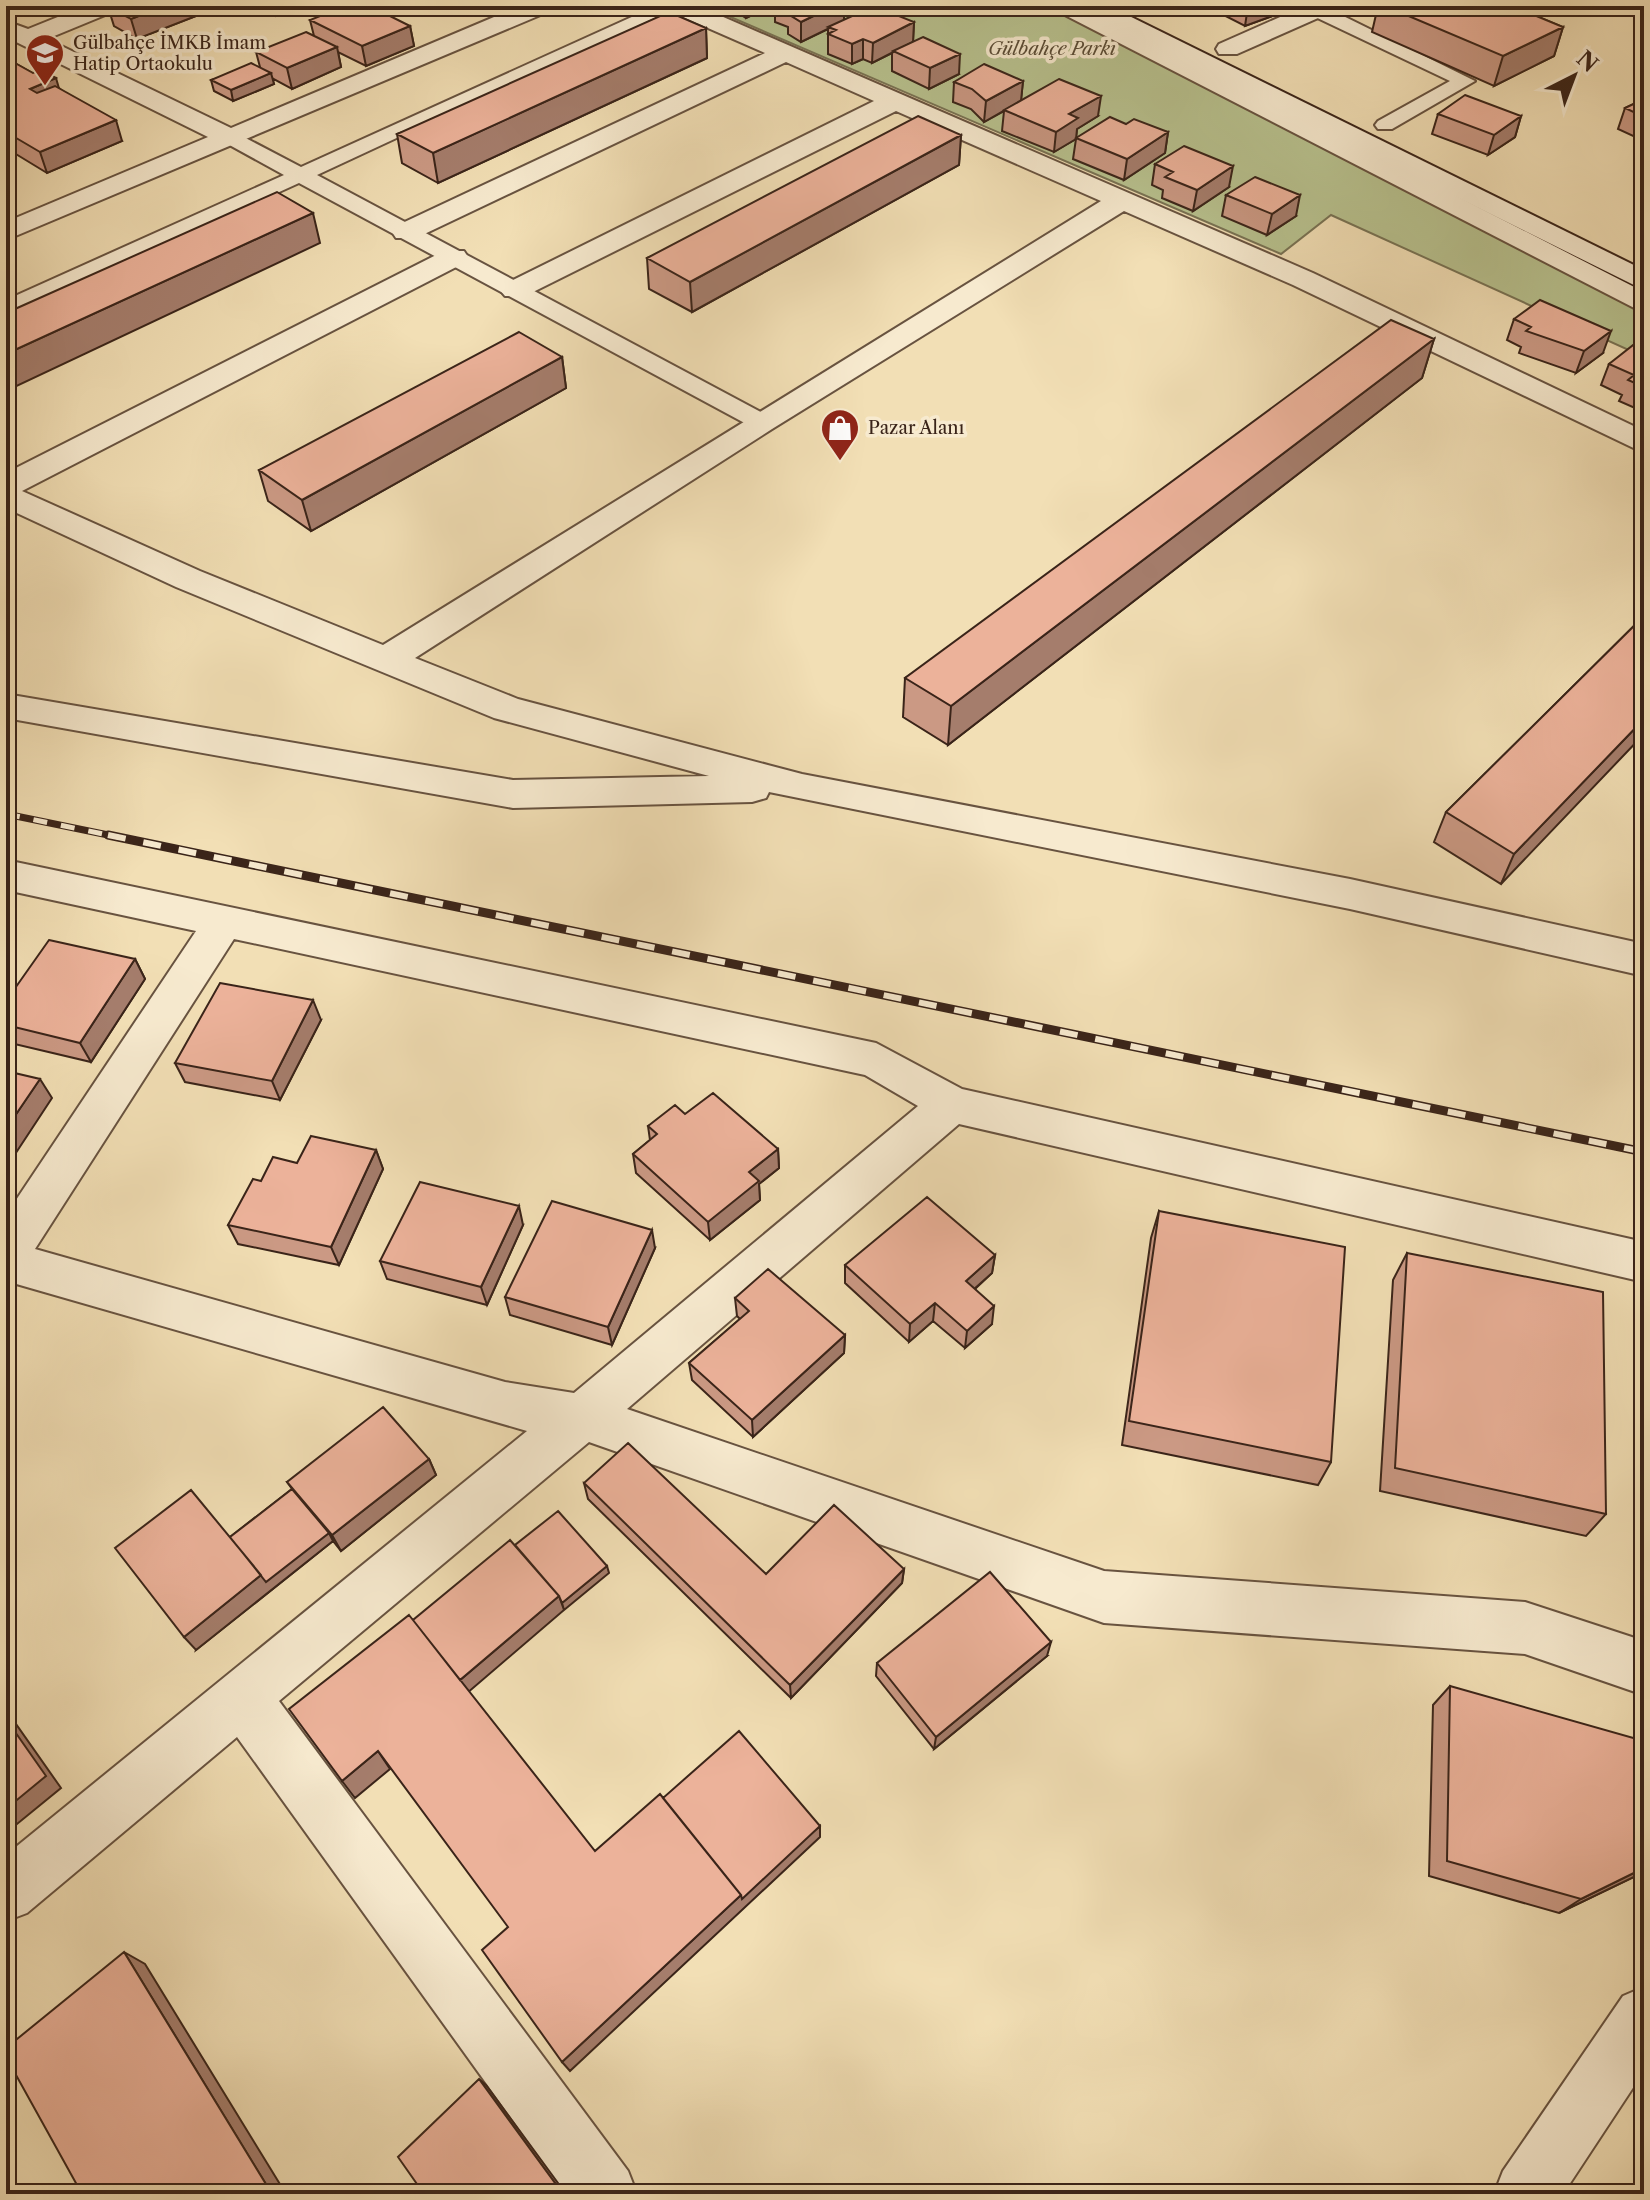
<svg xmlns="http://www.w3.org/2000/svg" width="1650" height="2200" viewBox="0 0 1650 2200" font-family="'Libre Caslon Text',serif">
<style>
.green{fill:#b8c28f;stroke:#797354;stroke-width:2}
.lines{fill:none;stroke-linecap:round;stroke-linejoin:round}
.lane-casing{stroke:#685340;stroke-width:4}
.street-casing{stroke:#685340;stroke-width:4}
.secondary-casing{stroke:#3a2419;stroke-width:4}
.lane{fill:#f7eacf;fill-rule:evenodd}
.street{fill:#f7eacf;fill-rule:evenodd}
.secondary{fill:#f7eacf;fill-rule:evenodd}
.rail-far1-casing{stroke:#3a2419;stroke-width:7}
.rail-casing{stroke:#3a2419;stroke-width:9}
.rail-far1{stroke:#f7eacf;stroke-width:5;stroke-dasharray:14;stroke-linecap:butt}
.rail{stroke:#f7eacf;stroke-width:6;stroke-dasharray:18;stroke-linecap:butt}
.wall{fill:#cb9984;stroke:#3a2419;stroke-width:2}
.shaded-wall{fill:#a57d6c;stroke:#3a2419;stroke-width:2}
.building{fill:#ecb29a;stroke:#3a2419;stroke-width:2}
.labels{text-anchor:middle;stroke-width:7;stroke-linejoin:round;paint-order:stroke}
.far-poi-label{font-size:18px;fill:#3a2419;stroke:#f7eacf;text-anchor:start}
.far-park-label{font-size:18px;font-style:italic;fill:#5a4c36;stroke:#f7eacf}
</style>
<rect width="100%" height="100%" fill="#f2dfb5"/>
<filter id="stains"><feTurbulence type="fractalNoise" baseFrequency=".0025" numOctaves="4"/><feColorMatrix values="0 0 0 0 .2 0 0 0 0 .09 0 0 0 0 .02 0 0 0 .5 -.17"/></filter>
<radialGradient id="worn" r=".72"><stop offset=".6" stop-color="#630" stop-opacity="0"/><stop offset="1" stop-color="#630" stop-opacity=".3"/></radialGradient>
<!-- green -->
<path class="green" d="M705,6H1064L1644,298V357L1331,215L1281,254Z"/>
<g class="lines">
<!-- lane casing -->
<g class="lane-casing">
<path id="lane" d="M656,6H680L317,175L770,417L773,422L770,427H752L299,183L6,316V300L284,175L224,142L221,138L224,134H238L301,167Z
M1309,6H1323L1475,81L1392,129H1378L1375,125L1378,121L1450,81L1309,14Z"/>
</g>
<!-- street casing -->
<g class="street-casing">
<path id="street" d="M85,6H118L115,11L47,39L231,128L520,6H553L550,11L6,240V222L208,137L6,37V21L28,29Z
M666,6H698L1313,273L1644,431V453L1293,285L1124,211L772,429L415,658L518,699L802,774L1350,879L1644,944V976L1350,909L769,792L766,798L752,802L513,808L6,718V694L513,780L709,776L494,718L176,587L6,508V473L444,251H464L468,257L464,263L22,491L200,571L383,645L1101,201L896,111L525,296H505L500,290L505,284L874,101L786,62L416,238H396L392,232L396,226L765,53L669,11Z
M1054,6H1085L1644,292V313L1057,11Z
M1305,6H1337L1334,11L1237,54H1219L1216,49L1219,44Z
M6,860L876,1043L962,1089L1644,1242V1282L959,1124L627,1409L1104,1571L1525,1602L1644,1641V1695L1525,1654L1104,1623L589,1442L279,1701L628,2171L637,2194H566L237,1737L27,1913L6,1921V1855L527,1431L6,1281V1215L196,931L6,890ZM234,939L865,1075L918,1106L574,1393L505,1382L35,1249Z
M1644,1987V2071L1563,2194H1494L1503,2171L1623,1996Z"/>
</g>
<!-- secondary casing -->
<g class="secondary-casing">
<path id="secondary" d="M1078,6H1109L1644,270V290L1081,11Z"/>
</g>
<!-- lane -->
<use href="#lane" class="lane"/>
<!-- street -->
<use href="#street" class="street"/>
<!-- secondary -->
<use href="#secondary" class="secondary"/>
<!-- rail-far1 casing -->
<g class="rail-far1-casing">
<path id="rail-far1" d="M6,814L118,837"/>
</g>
<!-- rail casing -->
<g class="rail-casing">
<path id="rail" d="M108,835L1644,1152"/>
</g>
<!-- rail-far1 -->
<use href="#rail-far1" class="rail-far1"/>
<!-- rail -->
<use href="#rail" class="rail"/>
</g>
<!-- wall -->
<path class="wall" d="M6,6H60L41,13L30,8L15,14L6,9Z
M254,6H299L276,16Z
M728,6H771L746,18Z
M775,6H844V20L914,22L913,42L959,74L929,89L892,71V53L872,63L863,59L852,64L828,54V29L801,42L788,34V27L775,22Z
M1206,6H1295L1294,8L1245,26Z
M1378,6H1512L1563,27L1554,56L1494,86L1372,32Z
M108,7L214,9L137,39L114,26Z
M310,20L410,26L414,46L366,66L338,52L341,67L292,89L272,78L274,84L233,101L214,91L211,80L260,67L256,52L314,36Z
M706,28L707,58L438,183L402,163L397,134Z
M6,58L59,88L122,141L47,173L6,148Z
M1023,81L1021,100L1098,116L1077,129L1076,138L1126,124L1168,132L1165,153L1124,180L1073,159L1076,139L1054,152L1002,131L1004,111L984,122L971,109L953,102L954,82Z
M1644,99V141L1618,129L1625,108Z
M1438,114L1521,116L1515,137L1488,155L1432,134Z
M961,135L959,165L692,312L649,289L647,258Z
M1155,164L1229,187L1193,211L1162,198L1163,190L1152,185Z
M1226,195L1296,216L1267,235L1222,216Z
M1514,319L1603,353L1576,373L1519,353L1521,347L1507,340Z
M1434,339L1422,378L948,745L903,717L905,678Z
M1644,345V412L1619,401L1622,395L1601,385L1609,364Z
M562,357L566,388L311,531L268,501L259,470Z
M1644,616L1501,884L1434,842L1446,812Z
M135,959L145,979L91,1062L6,1042V1001Z
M321,1020L280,1100L185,1082L175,1063Z
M685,1114L778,1149L779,1168L759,1184L760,1200L710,1240L636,1173L633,1154L650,1140L648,1126Z
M376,1150L383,1169L339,1265L238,1244L228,1225L261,1181L297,1163Z
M1159,1211L1331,1462L1318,1485L1122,1445L1151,1238Z
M523,1225L487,1305L387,1279L380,1261Z
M655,1248L612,1345L510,1315L505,1297Z
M1407,1253L1606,1514L1586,1536L1380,1491L1393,1280Z
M995,1255L992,1273L975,1289L992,1324L965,1348L933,1321L909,1342L845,1283V1265Z
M735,1298L845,1335L844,1353L753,1437L692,1380L689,1363L740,1319L737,1316Z
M1644,1362V1422L1640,1367Z
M429,1459L436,1475L341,1551L333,1541L196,1650L230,1537L292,1489L287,1482Z
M584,1483L766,1574L904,1569L902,1583L791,1698L588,1499Z
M1047,1656L934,1749L876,1676L877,1663Z
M1450,1686L1636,1876L1559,1913L1429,1876L1433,1705Z"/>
<!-- shaded-wall -->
<path class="shaded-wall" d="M12,6H30V8L15,14Z
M39,6H60L41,13Z
M164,6H213L214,9L137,39L131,19Z
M273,6H299L276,16Z
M746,6H771L746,18Z
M834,6H844V21L801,42V22Z
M1248,6H1295L1294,8L1245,26Z
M914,22L913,42L872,63L873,43Z
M410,26L414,46L366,66L362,46Z
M1563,27L1554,56L1494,86L1503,56Z
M706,28L707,58L438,183L433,153Z
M863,39V59L852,64V44Z
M337,47L341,67L292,89L287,68Z
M960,54L959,74L929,89L930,68Z
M271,73L274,84L233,101L231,90Z
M56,78L62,99L37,109L30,89Z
M1023,81L1021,101L984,122L986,101Z
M1101,96L1098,116L1077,129L1076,139L1054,152L1056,132L1069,114Z
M1521,116L1515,137L1488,155L1494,135Z
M116,120L122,141L47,173L40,152Z
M1168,132L1165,153L1124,180L1127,159Z
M961,135L959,165L692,312L690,282Z
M1233,166L1229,187L1193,211L1197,190Z
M1300,195L1296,216L1267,235L1272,214Z
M313,213L320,243L6,391V354Z
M1611,331L1603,353L1576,373L1584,351Z
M1434,339L1422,378L948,745L951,706Z
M562,357L566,388L311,531L302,500Z
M1644,719V734L1501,884L1514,854Z
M6,945L14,958L6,969Z
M135,959L145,979L91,1062L80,1043Z
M313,1000L321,1020L280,1100L272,1081Z
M40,1079L52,1098L6,1168V1129Z
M778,1149L779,1168L759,1184L760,1200L710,1240L708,1222L749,1172Z
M376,1150L383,1169L339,1265L331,1247Z
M519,1206L523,1225L487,1305L481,1287Z
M652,1230L655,1248L612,1345L608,1327Z
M995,1255L992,1273L963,1299L966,1281Z
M935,1303L933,1321L909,1342L910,1324Z
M994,1306L992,1324L965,1348L967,1331Z
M845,1335L844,1353L753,1437L752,1420Z
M429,1459L436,1475L341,1551L332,1535Z
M329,1533L333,1541L196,1650L184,1637L261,1575Z
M607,1566L609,1573L564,1610L562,1603Z
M904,1569L902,1583L791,1698L790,1685Z
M559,1596L564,1610L466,1694L459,1681Z
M1051,1642L1047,1656L934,1749L936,1737Z
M6,1712L11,1717L61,1788L6,1833Z
M378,1751L390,1769L355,1798L342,1781Z
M820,1826V1837L570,2071L562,2062L741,1895Z
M1644,1868V1870L1636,1876L1559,1913L1581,1899Z
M124,1952L145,1964L286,2194H272Z
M479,2079L486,2085L566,2194H563Z"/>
<!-- building -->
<path class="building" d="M109,6H164L131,19L108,7Z
M345,6H370L410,26L362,46L310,20Z
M785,6H834L801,22L788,14L793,9Z
M874,6L914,22L873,43L863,39L852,44L828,34L836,30L828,27Z
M1385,6H1512L1563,27L1503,56Z
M669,12L706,28L433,153L397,134Z
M306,32L337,47L287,68L256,52Z
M923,37L960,54L930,68L893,51Z
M6,58L33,73L41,70L56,78L30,89L37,93L55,86L116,120L40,152L6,132Z
M251,63L271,73L231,90L211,80Z
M984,64L1023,81L986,101L972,89L954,82Z
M1059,79L1101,96L1069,114L1078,118L1056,132L1004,110Z
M1465,95L1521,116L1494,135L1438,114Z
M1644,99V117L1625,108Z
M918,116L961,135L690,282L647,258Z
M1110,117L1126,124L1134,119L1168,132L1127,159L1076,138Z
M1184,146L1233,166L1197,190L1165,177L1173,172L1155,164Z
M1255,177L1300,195L1272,214L1226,195Z
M277,192L313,213L6,354V313Z
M1540,300L1611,331L1584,351L1526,331L1531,327L1514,319Z
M1391,320L1434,339L951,706L905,678Z
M519,332L562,357L302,500L259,470Z
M1637,342L1644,345V387L1628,380L1634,375L1609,364Z
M1644,616V719L1514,854L1446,812Z
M49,940L135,959L80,1043L6,1025V1001Z
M220,983L313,1000L272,1081L175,1063Z
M6,1071L40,1079L6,1129Z
M713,1093L778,1149L749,1172L759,1181L708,1222L633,1154L657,1134L648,1126L675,1105L685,1114Z
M311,1136L376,1150L331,1247L228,1225L253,1179L261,1181L273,1157L297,1163Z
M420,1182L519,1206L481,1287L380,1261Z
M927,1197L995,1255L966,1281L994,1306L967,1331L935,1303L910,1324L845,1265Z
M552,1201L652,1230L608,1327L505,1297Z
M1159,1211L1345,1247L1331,1462L1129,1421Z
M1407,1253L1603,1292L1606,1514L1395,1468Z
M768,1269L845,1335L752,1420L689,1363L749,1311L735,1298Z
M383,1407L429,1459L332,1535L287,1482Z
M628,1443L766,1574L834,1505L904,1569L790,1685L584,1483Z
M292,1489L329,1533L266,1582L230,1537Z
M191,1490L261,1575L184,1637L115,1548Z
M558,1511L607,1566L562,1603L559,1596L515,1545Z
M510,1540L559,1596L460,1680L413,1620Z
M990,1572L1051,1642L936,1737L877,1663Z
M409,1615L595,1851L660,1794L741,1895L562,2062L482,1950L508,1927L378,1751L342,1781L289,1709Z
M1450,1686L1644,1741V1868L1581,1899L1447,1861Z
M6,1719L46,1776L6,1809Z
M739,1731L820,1826L742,1899L741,1895L663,1798Z
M124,1952L272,2194H82L6,2057V2048Z
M479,2079L563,2194H424L398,2157Z"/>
<!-- icons -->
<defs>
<g id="school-pin" transform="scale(2)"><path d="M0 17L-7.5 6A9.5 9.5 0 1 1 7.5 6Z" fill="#8f2418" stroke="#f7eacf"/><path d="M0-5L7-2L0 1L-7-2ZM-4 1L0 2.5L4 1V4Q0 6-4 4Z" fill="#fff"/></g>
<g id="shop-pin" transform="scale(2)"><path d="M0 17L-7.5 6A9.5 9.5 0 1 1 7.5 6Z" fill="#8f2418" stroke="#f7eacf"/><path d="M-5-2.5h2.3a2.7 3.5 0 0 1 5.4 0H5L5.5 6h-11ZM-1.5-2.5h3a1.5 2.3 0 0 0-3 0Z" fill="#fff"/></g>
</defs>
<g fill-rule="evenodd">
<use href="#school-pin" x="45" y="53"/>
<use href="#shop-pin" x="840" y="428"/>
</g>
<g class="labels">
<!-- far-poi labels -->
<g class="far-poi-label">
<text x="73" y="49">Gülbahçe İMKB İmam<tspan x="73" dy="21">Hatip Ortaokulu</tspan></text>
<text x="868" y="434">Pazar Alanı</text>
</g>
<!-- far-park labels -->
<g class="far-park-label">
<text x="1052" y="55">Gülbahçe Parkı</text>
</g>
</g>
<!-- margin -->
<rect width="1650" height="2200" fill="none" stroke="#f2dfb5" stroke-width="32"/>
<rect x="8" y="8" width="1634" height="2184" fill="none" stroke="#3a2419" stroke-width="4"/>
<rect x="16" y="16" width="1618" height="2168" fill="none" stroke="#3a2419" stroke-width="2"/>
<!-- north arrow -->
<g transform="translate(1574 76) rotate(42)" stroke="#f7eacf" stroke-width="6" paint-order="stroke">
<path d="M0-6L14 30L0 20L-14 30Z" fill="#3a2419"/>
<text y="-12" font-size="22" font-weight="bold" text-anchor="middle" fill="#3a2419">N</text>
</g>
<rect width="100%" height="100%" filter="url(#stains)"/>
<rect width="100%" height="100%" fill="url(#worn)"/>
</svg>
